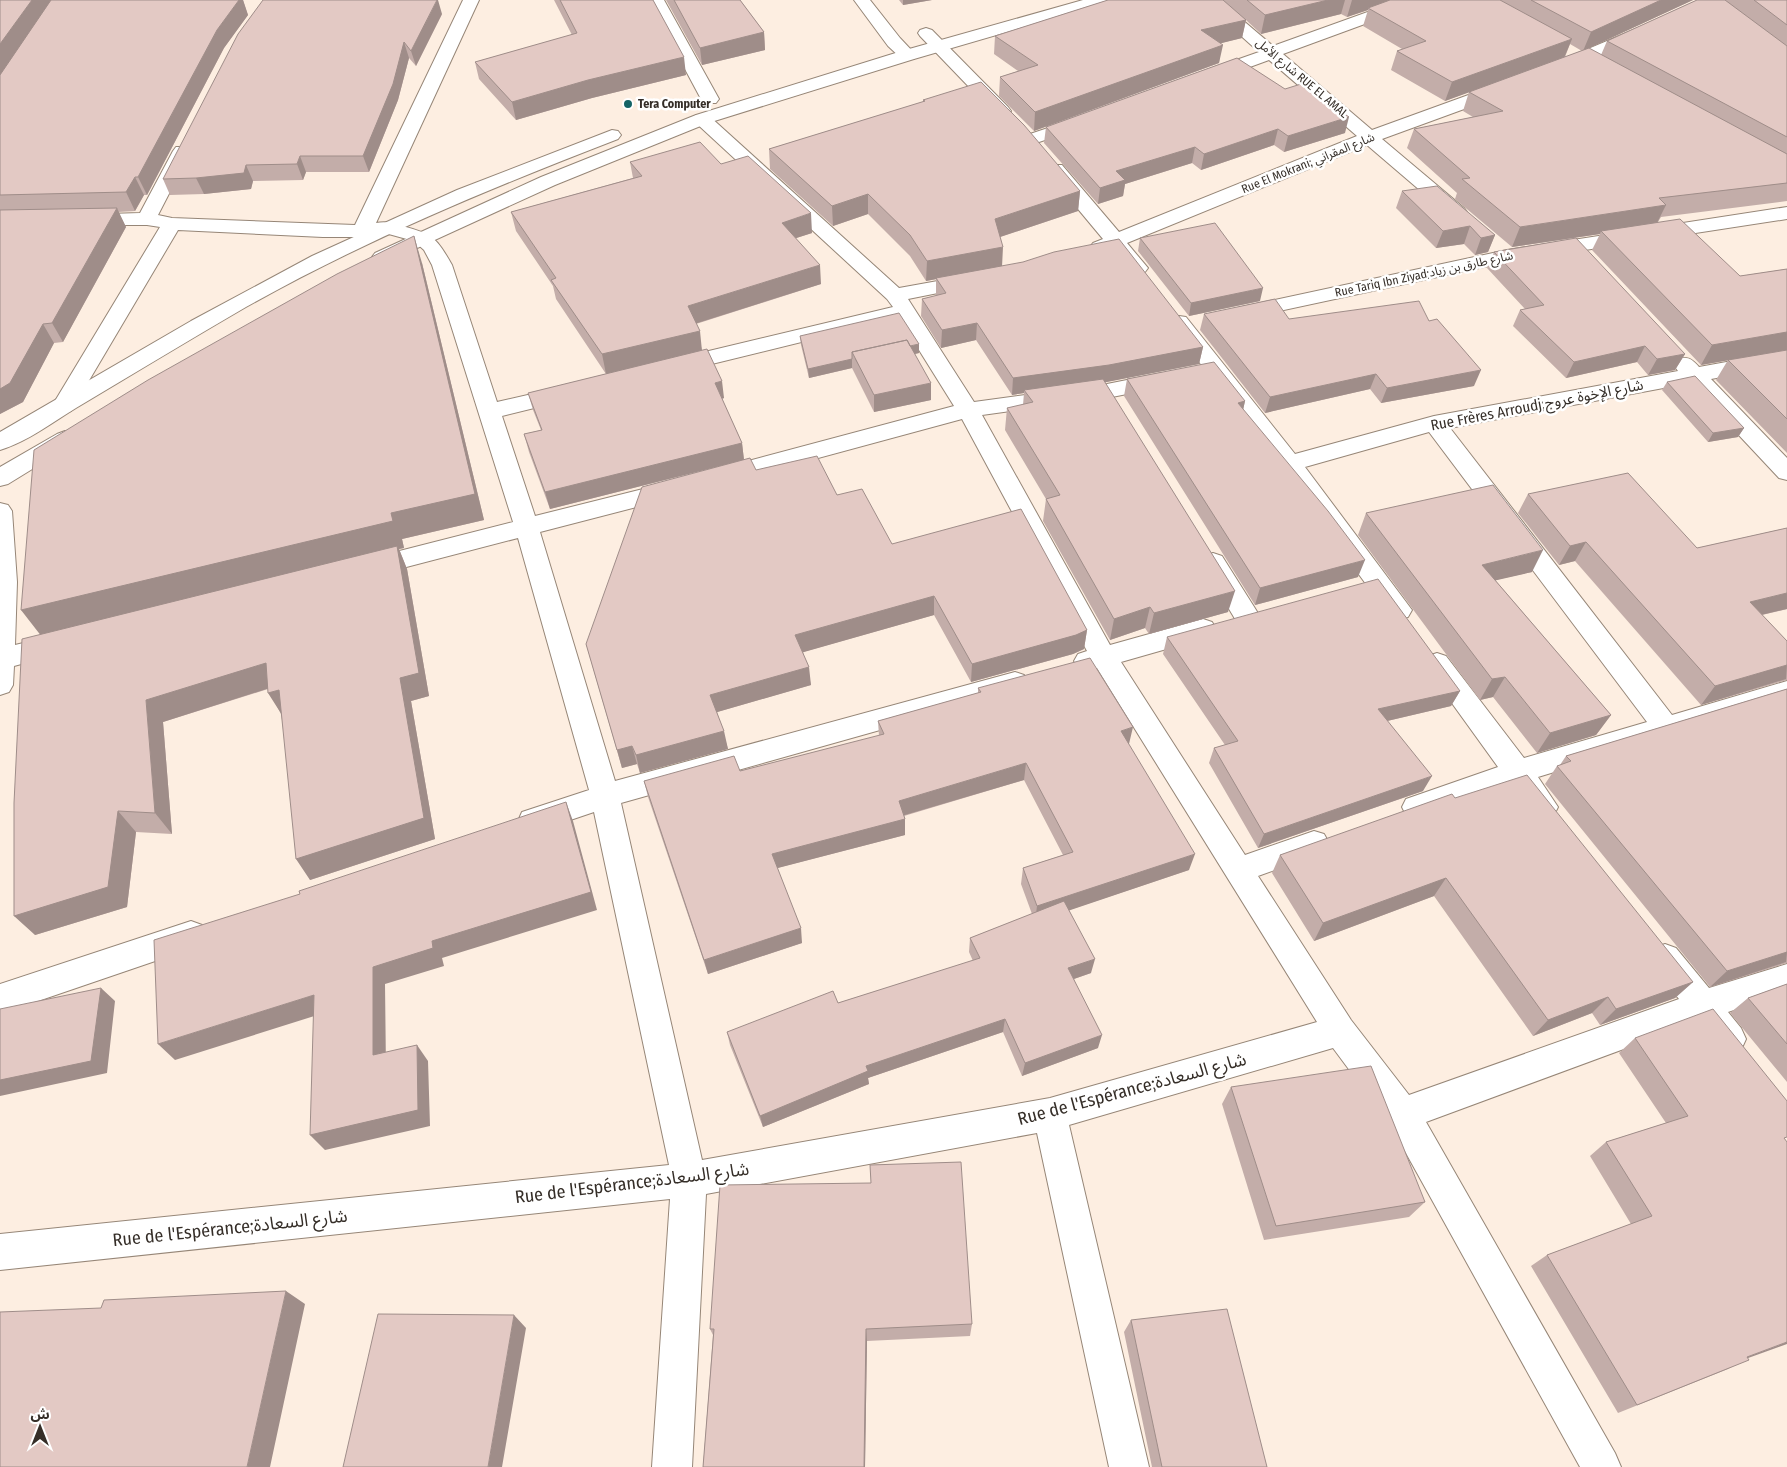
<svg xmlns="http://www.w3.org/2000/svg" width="1787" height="1467" viewBox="0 0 1787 1467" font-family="'Fira Sans Condensed','Noto Sans Arabic',sans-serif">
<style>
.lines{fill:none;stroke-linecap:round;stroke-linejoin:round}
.minor-casing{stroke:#968677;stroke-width:2}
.major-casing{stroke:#968677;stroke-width:2}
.minor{fill:#fff;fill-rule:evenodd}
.major{fill:#fff;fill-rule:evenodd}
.wall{fill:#c3ada9;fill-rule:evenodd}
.shaded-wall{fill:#9f8d89}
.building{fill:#e3c9c4;stroke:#9f8d89}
.poi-dot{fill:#146467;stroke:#fff;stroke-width:2}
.labels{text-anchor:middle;stroke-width:5;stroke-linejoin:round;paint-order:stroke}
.far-street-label{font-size:12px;fill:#352e28;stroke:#fff}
.far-poi-label{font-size:12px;font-weight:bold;fill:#352e28;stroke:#fff;text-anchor:start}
.street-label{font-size:15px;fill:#352e28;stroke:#fff}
.near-street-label{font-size:18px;fill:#352e28;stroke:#fff}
</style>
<rect width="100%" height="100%" fill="#fdeee1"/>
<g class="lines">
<!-- minor casing -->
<g class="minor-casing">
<path id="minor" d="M463,0H479L376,223C386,221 393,223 402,226C433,234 436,237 452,265L497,402L567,386L575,388L578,393L575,398L502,416L535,516L675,481L683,483L687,489L683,495L540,532L615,781L1015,672L1024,675L1028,682L1024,689L1015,692L621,803L702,1160L1050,1098L1317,1022L1097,668L1087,671L1078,668L1074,661L1078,654L1087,651L962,419L719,485L711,483L707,477L711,471L954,406L899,318L675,373L667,371L664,366L667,361L893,307L887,299L696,123L693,119L696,115H708L899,288L971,275L978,277L981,281L978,285L908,299L974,402L1107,384L1162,373L1170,375L1173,380L1170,385L1162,387L1107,398L982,415L1110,645L1203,619L1212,622L1216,629L1212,636L1121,662L1245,855L1314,831L1324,834L1329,843L1324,852L1258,876L1351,1020L1409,1095L1679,999L1654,968L1649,958L1654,948L1665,944L1676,948L1709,988L1787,964V992L1728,1012L1741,1028L1746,1039L1741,1050L1730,1054L1719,1050L1697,1022L1426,1122L1615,1453L1621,1467H1580L1391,1126L1333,1048L1069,1125L1149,1467H1109L1037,1133L706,1194L692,1467H652L670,1199L0,1270V1234L669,1165L594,812L532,833L522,830L518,821L522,812L589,790L518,538L368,577L359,574L356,568L359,562L368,559L513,522L432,265L424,250L414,241L385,233L362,237H323L178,230L71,411L63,413L55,411L52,406L160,227L147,225H84L77,223L74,219L77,215L140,213L173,151L176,147H188L191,151L158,215L172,218L355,225Z
M648,0H664L719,99L716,103H704L701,99Z
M854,0H870L900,38L916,55L914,59H902L888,46Z
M1201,0H1219L1273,46L1401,0H1424L1422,3L1283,54L1372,130L1496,85H1508L1511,89L1508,93L1382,139L1464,208L1467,212L1464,216H1450L1367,145L1127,243L1148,268L1145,272C1129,276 1121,261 1112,249L1100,253L1093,251L1090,247L1093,243L1103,239L1048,173L1046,169L1048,165H1062L1119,232L1357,136L1269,60L1217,79H1205L1202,75L1205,71L1259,52Z
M926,28L932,30L1008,107L1011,111L1008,115H996L920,36L918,33L920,30Z
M1638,28L1644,30L1646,33L1644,36L1569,70H1557L1555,66L1557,62Z
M1081,117L1087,118L1090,122L1087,126L1030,145L1024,144L1021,140L1024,136Z
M1787,207V219L1507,262L1242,319L1235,317L1232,313L1235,309L1242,307L1507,250Z
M1179,316L1186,317L1295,454L1434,416L1678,371L1673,364L1676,359C1688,356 1692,359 1699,367L1787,351V365L1711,379L1787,458V480L1779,478L1690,383L1450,428L1672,715L1787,681V701L1538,777L1558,807L1554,815C1531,823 1524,802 1512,785L1416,819L1406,815L1402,807L1406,799L1498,767L1428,670L1424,663L1428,656L1437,653L1446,656L1524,758L1647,722L1429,432L1305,467L1412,610L1408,617L1399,619L1390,617L1282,469L1172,327L1169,322L1172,317Z
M0,503L8,505L12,511L17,582L15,645L57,635L66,638L70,645L66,652L14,666L13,685L9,692L0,695Z
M1213,553L1222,556L1256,610L1260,617L1256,624L1247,627L1238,624L1201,562L1204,556Z
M191,921L202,925L206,935L202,945L0,1014V984Z"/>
</g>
<!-- major casing -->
<g class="major-casing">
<path id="major" d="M1083,0H1108L1106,3L914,59L708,123L555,185L389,261L382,263L375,261L372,257L375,253L541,177L696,115L902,51Z
M612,130L618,131L621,135L618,139C491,188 365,240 246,307C189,340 133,374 76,408C53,422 27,442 0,450V432L191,321L312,256L457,190Z
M65,431L73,434L76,439L73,444L8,484L0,486V467L57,434Z"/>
</g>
<!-- minor -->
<use href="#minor" class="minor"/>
<!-- major -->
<use href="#major" class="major"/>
</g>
<!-- wall -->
<path class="wall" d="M0,0H243L248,15L224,48L147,195H144L135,211L118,212L126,227L63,342L54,343L23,402L0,414Z
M554,0H653L686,75L592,98L516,120L479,79L475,62L572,35Z
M666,0H740L764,32L765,50L702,65Z
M899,0H932L903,5Z
M1108,0H1693L1589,48L1601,55L1607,41L1697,0H1787V201L1661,217L1658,222L1740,276L1787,269V453L1716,380L1728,360L1757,355L1701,365L1592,250L1600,234L1512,247L1455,199L1457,193L1407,148L1414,129L1473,117L1463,111L1469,92L1445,101L1391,70L1397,51L1402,49L1363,26L1368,10L1347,17L1341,14L1261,34L1246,20L1242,38L1221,43L1219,63L1034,131L999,96L1000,77L1018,71L994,54L995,36ZM1570,44L1582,51L1565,57Z
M442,14L416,66L409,58L398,100L369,172H306L303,180L253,181L251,189L204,194L170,195L163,179Z
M1237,58L1345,133L1284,152L1274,145L1201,170L1192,163L1125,184L1123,196L1098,204L1044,143L1046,127Z
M923,100L1080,191L1078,211L1000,237L1002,266L1203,347L1199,364L1105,382L1228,612L1149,634L1145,628L1110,640L1043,521L1046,499L1005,430L1007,408L1023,405L1024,393L1012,395L976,340L941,348L921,316L922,299L936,296V279L926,281L910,256L868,214L833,226L770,169L769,149L923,102Z
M630,162L721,164L812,233L796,238L821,284L696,324L702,351L724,398L722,399L742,443L744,460L550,509L529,452L524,434L541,430L533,410L528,393L606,374L556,299L553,286L516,231L511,212L633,178Z
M1402,191L1495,235L1488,252L1475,255L1464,244L1436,248L1396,208Z
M1140,238L1260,301L1189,316L1138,251Z
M1494,252L1685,354L1675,370L1648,375L1637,362L1566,378L1513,326L1520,310L1525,309L1487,268Z
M422,263L484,520L402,539L404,548L399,549L407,569L429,696L411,701L435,839L310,880L281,714L268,689L163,722L172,834L136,832L127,907L35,935L40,634Z
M1204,314L1289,319L1429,321L1474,386L1381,403L1370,389L1265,413L1200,330Z
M800,336L919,353L915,354L931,400L874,412L852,368L809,378L801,345Z
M1127,379L1245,401L1243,410L1358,577L1255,605L1124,396Z
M1667,382L1744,428L1738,437L1708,442L1662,390Z
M756,470L837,495L892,544L1087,630L1084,649L1073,654L971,682L934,615L803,652L811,685L717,712L728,749L640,773L637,764L622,768L586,644Z
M1528,494L1697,548L1787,528V609L1762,615L1787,641V680L1701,705L1575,561L1559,565L1518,513Z
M1366,513L1532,572L1495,580L1611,715L1596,735L1537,753L1493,697L1480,700L1358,535Z
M1167,637L1460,691L1451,706L1387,721L1423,791L1258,848L1209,763L1214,748L1225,745L1163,654Z
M978,688L1129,744H1128L1189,870L1069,910L1091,973L1074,979L1098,1048L1022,1076L1003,1032L868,1078L869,1084L763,1127L730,1045L727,1032L838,1003L973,961L969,952L970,938L1032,914L1021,884L1023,868L1063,855L1024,780L904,816L905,819V835L777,868L802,943L708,974L648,797L644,781L740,771L879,736L878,721L978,693Z
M1787,689V963L1710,987L1545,784L1557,766L1560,765L1566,756Z
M1455,798L1693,982L1675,998L1600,1025L1592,1013L1533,1036L1434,896L1314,941L1272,873L1280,855Z
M1787,984V1082L1730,1013L1748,998Z
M1635,1038L1787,1101L1748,1358L1728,1369L1618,1413L1531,1266L1547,1255L1631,1224L1590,1156L1606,1142L1666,1123L1619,1053Z
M1231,1087L1425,1202L1409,1217L1264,1240L1222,1104Z
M1131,1320L1267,1467H1152L1124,1332Z
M972,1324L970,1336L867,1341L865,1467H703L713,1335L710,1329Z"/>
<!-- shaded-wall -->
<path class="shaded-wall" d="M32,0H53L0,76V44Z
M239,0H243L248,15L224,48L147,195L138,177L217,30Z
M437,0H438L442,14L416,66L411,51Z
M903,0H932L903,5Z
M1328,0H1345L1341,14L1261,34L1265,15Z
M1352,0H1395L1368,8V10L1347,17Z
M1661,0H1693L1583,51L1591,32Z
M1246,20L1242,38L1198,49L1201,30Z
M764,32L765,50L702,65L700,48Z
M1572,39L1564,58L1445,101L1452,82Z
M404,42L409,58L398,100L369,172L363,156Z
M1223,45L1219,63L1034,131L1035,112Z
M684,57L686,75L592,98L516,120L512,102L588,80Z
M1349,117L1345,133L1284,152L1288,136Z
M1278,129L1274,145L1201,170L1204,154Z
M1195,147L1192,163L1125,184L1123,196L1098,204L1100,188L1116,171Z
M300,156L306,172L303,180L297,164Z
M246,165L253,181L251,189L204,194L196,178Z
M135,177L144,195L135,211L126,192Z
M1080,191L1078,211L994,239L995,219Z
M868,194V214L833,226L832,206Z
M1666,205L1656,225L1601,231L1600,234L1512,247L1520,227Z
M117,208L126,227L63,342L52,323Z
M811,213L812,233L784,242L782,223Z
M1470,226L1464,244L1436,248L1443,231Z
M1495,235L1488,252L1475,255L1481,238Z
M414,236L422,263L484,520L402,539L404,548L399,549L407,569L429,696L411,701L435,839L310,880L296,859L400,678L42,637L21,610L391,513Z
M1003,247L1002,267L926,281L927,261Z
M820,265L821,284L691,325L688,306Z
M1263,288L1260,301L1189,316L1191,303Z
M977,323L976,340L941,348L942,330Z
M43,324L54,343L23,402L0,414V389Z
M700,331L702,351L606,374L602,354Z
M1787,332V350L1701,365L1712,345Z
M919,344V353L859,366L855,359Z
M1645,346L1637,362L1566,378L1574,362Z
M1203,347L1199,364L1107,382L1027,393L1024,390V393L1012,395L1013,378Z
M1685,354L1675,370L1648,375L1657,359Z
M852,359V368L809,378L808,369Z
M1481,370L1474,386L1381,403L1387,388Z
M1376,374L1370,389L1265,413L1270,397Z
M722,381L724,398L717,400L715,383Z
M931,383V400L874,412V395Z
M1245,401L1241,419L1238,403Z
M1744,428L1738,437L1708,442L1713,433Z
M742,443L744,460L550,509L545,492Z
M1586,542L1575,561L1559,565L1570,546Z
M1543,550L1532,572L1471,586L1482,565Z
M1365,560L1358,577L1255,605L1260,588Z
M1235,591L1228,612L1149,634L1154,613Z
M1787,593V609L1735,621L1750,602Z
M934,596V615L797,654L795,635Z
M1150,607L1145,628L1110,640L1114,619Z
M1087,630L1084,649L1073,654L971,682L972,664Z
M266,663L279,685L163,722L172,834L155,813L146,700Z
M1787,665L1786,679L1701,705L1715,686Z
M809,667L811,685L714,713L710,695Z
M1505,677L1493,697L1480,700L1492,679Z
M279,690L282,715L268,693Z
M1460,691L1451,706L1370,725L1378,709Z
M1611,715L1596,735L1537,753L1550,733Z
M1133,727L1129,744L1117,748L1121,731Z
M724,731L728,749L640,773L636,755Z
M632,746L637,764L622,768L617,750Z
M1026,763L1024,780L898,817L899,801Z
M1432,776L1423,791L1258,848L1264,834Z
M566,802L573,821L597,910L442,958L444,966L385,984L386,1071L373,1055V967L432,941Z
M118,811L136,832L127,907L35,935L14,916Z
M905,819V835L774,869L772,854Z
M1195,854L1189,870L1035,922L1037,906Z
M1446,878L1434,896L1314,941L1323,923Z
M801,928L802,943L708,974L704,960Z
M1787,952L1786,962L1710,987L1727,971Z
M1095,959L1091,973L1065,982L1068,968Z
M1693,982L1675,998L1600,1025L1616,1009Z
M101,988L115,1001L107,1073L0,1096V1080Z
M314,995L327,1012L175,1060L158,1044Z
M1608,997L1592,1013L1533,1036L1548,1020Z
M1005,1019L1003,1032L868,1078L869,1084L763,1127L760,1116L866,1066Z
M1102,1035L1098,1048L1022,1076L1025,1063Z
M417,1045L428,1061L430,1126L325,1150L310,1135Z
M286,1291L305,1304L270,1467H247Z
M514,1315L526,1328L502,1467H488Z
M866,1329L867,1341L865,1467H864Z
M1787,1342V1344L1726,1366L1747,1357Z"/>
<!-- building -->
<path class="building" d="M0,0H32L0,44Z
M51,0H239L217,30L138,177H135L126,192L0,195V75Z
M263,0H437L411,51L404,42L393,84L363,156H300L297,164L246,165L244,173L196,178L163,179L238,34Z
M560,0H653L684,57L588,80L512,102L475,62L577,33Z
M674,0H740L764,32L700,48Z
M1108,0H1223L1246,20L1201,30L1223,45L1035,112L1000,77L1038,65L995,36Z
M1247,0H1328L1265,15Z
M1390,0H1500L1572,39L1452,82L1397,51L1426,41L1368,8Z
M1531,0H1661L1591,32Z
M1697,0H1725L1787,46V137L1607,41Z
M1754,0H1787V25Z
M1589,48L1787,154V183L1659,198L1666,205L1520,227L1462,179L1470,178L1414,129L1503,111L1469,92Z
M1237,58L1285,89L1301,84L1349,117L1288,136L1278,129L1204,154L1195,147L1116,171L1125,180L1100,188L1046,127Z
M981,82L1024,125L1080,191L995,219L1003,247L927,261L910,235L868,194L832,206L769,149L925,101L923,100Z
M700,142L721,164L748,156L811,213L782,223L820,265L688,306L700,331L602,354L551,280L556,278L511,212L642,176L630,162Z
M1437,186L1495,235L1481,238L1470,226L1443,231L1402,191Z
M117,208L52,323L43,324L10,383L0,389V210Z
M1680,219L1740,276L1787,269V332L1712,345L1601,231Z
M1215,223L1263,288L1191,303L1140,238Z
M414,236L475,494L391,513L393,521L21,610L34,450L148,380L337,274Z
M1576,238L1685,354L1657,359L1645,346L1574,362L1520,310L1544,305L1494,252Z
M1119,239L1203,347L1109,365L1013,378L977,323L942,330L922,299L946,293L936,278L1023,262L1054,252Z
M1275,299L1289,319L1419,301L1429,321L1437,319L1481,370L1387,388L1376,374L1270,397L1204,314Z
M899,313L919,344L910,346L907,340L852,352V359L808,369L800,336Z
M907,340L931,383L874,395L852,352Z
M707,349L722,381L715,383L742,443L545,492L524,434L542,430L528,393Z
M1787,350V419L1728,360Z
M1214,362L1245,401L1238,403L1328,511L1365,560L1260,588L1127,379Z
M1695,376L1744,428L1713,433L1667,382Z
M1103,379L1235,591L1154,613L1150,607L1114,619L1046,499L1060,495L1007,408L1033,402L1024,390Z
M817,456L837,495L862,489L892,544L1021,509L1087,630L1076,635L972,664L934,596L795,635L809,667L710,695L724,731L636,755L632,746L617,750L586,644L642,487L750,458L756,470Z
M1628,473L1697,548L1787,528V593L1750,602L1787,641V665L1715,686L1586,542L1570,546L1528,494Z
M1493,485L1543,550L1482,565L1611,715L1550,733L1505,677L1492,679L1366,513Z
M397,546L419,673L400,678L424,818L296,859L279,690L268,693L266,663L146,700L155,813L118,811L108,887L14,916V803L22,639Z
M1378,579L1460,691L1378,709L1432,776L1264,834L1214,748L1238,741L1167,637Z
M1090,658L1133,727L1121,731L1195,854L1037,906L1023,868L1073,852L1026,763L899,801L905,819L772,854L801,928L704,960L644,781L734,756L740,771L884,734L878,721L981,692L978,688Z
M1787,689V952L1727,971L1557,766L1571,761L1566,756Z
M1527,775L1693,982L1616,1009L1608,997L1548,1020L1446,878L1323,923L1280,855L1452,794L1455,798Z
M566,802L591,892L432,941L433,948L373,967V1055L417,1045L418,1110L310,1135L314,995L158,1044L154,940L300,894L299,891Z
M1064,901L1095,959L1068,968L1102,1035L1025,1063L1005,1019L866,1066L868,1071L760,1116L727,1032L833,991L838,1003L980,958L970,938Z
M1787,984V1044L1748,998Z
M101,988L91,1061L0,1080V1009Z
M1713,1009L1787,1101V1137L1784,1138L1787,1142V1342L1747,1357L1749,1360L1637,1405L1547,1255L1652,1216L1606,1142L1688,1116L1635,1038Z
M1371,1066L1425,1202L1276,1226L1231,1087Z
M961,1162L972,1324L866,1329L864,1467H703L714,1329H710L720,1185L871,1183L870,1165Z
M286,1291L247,1467H0V1312L101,1308L104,1300Z
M1227,1309L1267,1467H1162L1131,1320Z
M378,1314L514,1315L488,1467H343Z"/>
<!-- markers -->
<circle class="poi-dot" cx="628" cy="104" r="5"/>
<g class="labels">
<!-- far-street labels -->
<g class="far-street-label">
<text transform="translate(1302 78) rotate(40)" y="4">شارع الأمل RUE EL AMAL</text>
<text transform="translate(1308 163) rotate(-22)" y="4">Rue El Mokrani; شارع المقراني</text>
<text transform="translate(1424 274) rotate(-12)" y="4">Rue Tariq Ibn Ziyad;شارع طارق بن زياد</text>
</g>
<!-- far-poi labels -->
<g class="far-poi-label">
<text x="638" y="108">Tera Computer</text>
</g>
<!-- street labels -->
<g class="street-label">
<text transform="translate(1537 405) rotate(-11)" y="5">Rue Frères Arroudj;شارع الإخوة عروج</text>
</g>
<!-- near-street labels -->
<g class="near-street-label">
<text transform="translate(1132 1089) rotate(-15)" y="6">Rue de l'Espérance;شارع السعادة</text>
<text transform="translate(632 1183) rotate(-7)" y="6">Rue de l'Espérance;شارع السعادة</text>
<text transform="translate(230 1228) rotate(-6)" y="6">Rue de l'Espérance;شارع السعادة</text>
</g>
</g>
<!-- north arrow -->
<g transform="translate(40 1427)" stroke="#ffffff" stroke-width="4" paint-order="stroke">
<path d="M0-4L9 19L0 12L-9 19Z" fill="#352e28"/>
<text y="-8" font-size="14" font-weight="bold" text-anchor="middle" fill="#352e28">ش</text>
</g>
</svg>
